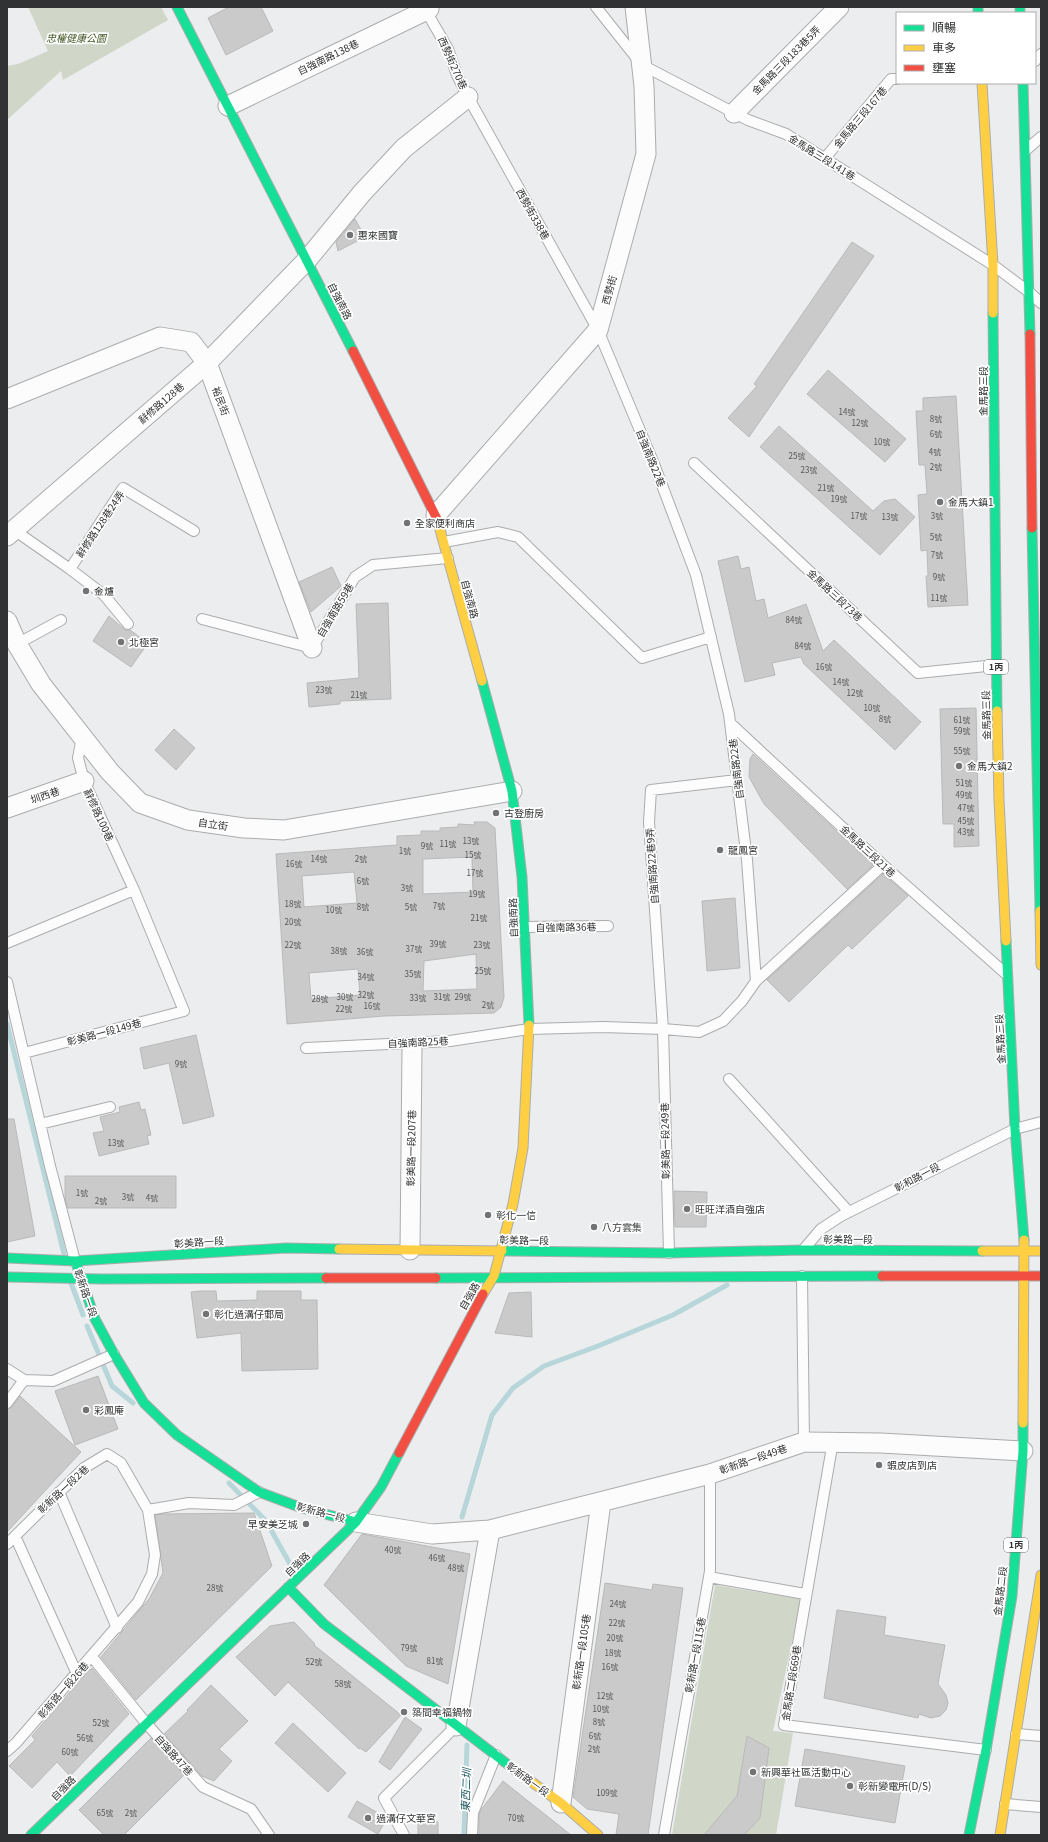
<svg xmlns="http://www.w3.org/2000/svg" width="1048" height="1842" viewBox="0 0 1048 1842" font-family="Georgia,'Noto Sans TC',serif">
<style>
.green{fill:#d0d6c8}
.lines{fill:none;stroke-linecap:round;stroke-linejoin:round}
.stream{stroke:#b7d6d9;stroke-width:5}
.building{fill:#cacaca;stroke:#b9b9b9;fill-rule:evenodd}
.lane-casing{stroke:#abacad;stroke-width:12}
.street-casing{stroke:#abacad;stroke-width:21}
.fast-casing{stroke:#abacad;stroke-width:11}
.slow-casing{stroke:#abacad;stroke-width:11}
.jam-casing{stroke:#abacad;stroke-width:11}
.lane{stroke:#fcfcfc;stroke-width:10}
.street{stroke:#fcfcfc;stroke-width:19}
.fast{stroke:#16e098;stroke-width:9}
.slow{stroke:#ffcf43;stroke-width:9}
.jam{stroke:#f24e42;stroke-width:9}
.poi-dot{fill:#727374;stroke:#fff;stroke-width:1.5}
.labels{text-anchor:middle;stroke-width:3.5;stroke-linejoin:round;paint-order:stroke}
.number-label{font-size:8px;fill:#575859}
.shield{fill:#fff;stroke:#6f7070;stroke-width:1}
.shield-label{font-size:9px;font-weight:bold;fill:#313233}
.park-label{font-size:10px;font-style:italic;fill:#445524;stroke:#fff}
.street-label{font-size:10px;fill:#313233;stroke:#fff}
.poi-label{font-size:10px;fill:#313233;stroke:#fff;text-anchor:start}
.water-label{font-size:11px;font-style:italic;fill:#1f5a60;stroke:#fff}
</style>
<rect width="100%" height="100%" fill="#ecedee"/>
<!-- green -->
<path class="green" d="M28,7H161L168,20L63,80L61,71L7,120V66L18,64L48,51Z
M715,1585L801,1599L773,1731L793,1733L776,1835H672Z"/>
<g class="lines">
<!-- stream -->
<path class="stream" d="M7,1024L64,1254
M71,1283L83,1315
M87,1326L112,1386L133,1403
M229,1483L266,1521L290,1564
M462,1517L492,1415L513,1388L544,1366L598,1346L673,1315L727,1285
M464,1835L467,1745"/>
</g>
<!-- building -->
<path class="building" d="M229,7H261L273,31L226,55L208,18Z
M355,219L365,237L338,251L336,242Z
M852,242L874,256L749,437L728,418L757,386L754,384Z
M828,370L906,439L885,462L807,394Z
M956,396L968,605L928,607L926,576H928L927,550L921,551L918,495L927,494L925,465H919L916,411H923V398Z
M779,426L873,511L884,501L895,499L915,517L880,555L760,447Z
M738,556L741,569L749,567L756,601L764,599L768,618L806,604L823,651L834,640L921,722L895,750L804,664L801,657L772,663L775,675L745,682L718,561Z
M332,567L341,586L311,612L299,582Z
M388,603L391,699L340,701V704L309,707L307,683L359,678L356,604Z
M109,616L125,630H130L148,643L131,667L93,641Z
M976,708L979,846L954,847V824H943L940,709Z
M174,729L195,748L176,770L155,750Z
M753,754L873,865L847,889L764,804L749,777L750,759Z
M474,822H487L495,828L504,997L501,1007L494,1013L384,1016L287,1024L276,854L397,845V836L421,835V831H440V828L458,827V824L475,825ZM472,857L473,892L423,894V859ZM354,872L357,903L304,907L302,876ZM476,954L477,989L423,991L424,961ZM358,969L360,995L311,999L309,973Z
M883,874L908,896L852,949L848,945L789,1002L767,980Z
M735,898L740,968L707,971L702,901Z
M196,1035L214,1116L183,1124L169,1063L144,1069L140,1048Z
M139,1102L141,1110L145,1109L151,1135L147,1136L149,1144L99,1156L93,1133L104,1131L100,1117L120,1112L119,1107Z
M7,1119H14L35,1236L7,1242Z
M65,1176H176V1208H68L65,1199Z
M674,1191L707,1192L706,1227H675Z
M200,1291H216L217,1301L257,1300V1291H301V1300H317L318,1369L242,1371L241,1333L197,1338L191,1292Z
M531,1292L532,1337L495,1333L509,1293Z
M98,1376L118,1429L75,1445L55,1391Z
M20,1396L81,1452L7,1532V1409L12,1407Z
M254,1513L272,1566L136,1700L101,1657L149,1599L163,1573L155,1515L164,1514Z
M362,1534L470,1554L448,1684L406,1666L324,1585Z
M605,1583L652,1590L653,1584L683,1588L648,1835H616L619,1814L587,1809L573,1797Z
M837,1610L886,1617L884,1635L945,1645L938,1684L946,1695L948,1703L946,1710L940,1716L931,1718L919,1714L918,1718L824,1698Z
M294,1622L315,1644L314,1645L401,1715L366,1752L360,1748L359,1749L288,1682L275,1696L236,1657L270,1626Z
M92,1668L129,1714L70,1776L57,1762L32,1788L9,1766L35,1740L32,1736L90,1669L91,1670Z
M211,1685L248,1721L219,1749L232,1761L214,1781L202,1776L164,1734L188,1711L187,1710Z
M405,1717L422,1729L390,1770L379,1762Z
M293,1723L346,1773L328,1792L275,1743Z
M747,1736L769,1748L760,1818L744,1835H704L737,1796Z
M151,1738L184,1775L124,1835H104L79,1810Z
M805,1749L905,1766L895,1823L795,1806Z
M503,1781L523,1797L571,1835H479V1814L481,1810Z
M357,1801L387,1818L378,1834L348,1817Z
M418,1814L438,1822V1835H418Z"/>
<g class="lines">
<!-- lane casing -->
<g class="lane-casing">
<path id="lane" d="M596,7L642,65L748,120L786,134L993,265L1029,292L1041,303
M1035,61L1041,54
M1026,150L1041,137
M825,158L891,79H897
M694,463L918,673L996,665
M14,530L70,569L123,488L194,531
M444,542L498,532L518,537L642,658L711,637
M70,569L104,595L128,624
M202,619L312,648L355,577L373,565L448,558
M17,644L61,620
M730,723L883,865L1005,973
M524,927L608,926
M7,943L134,890
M756,981L883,865
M7,982L50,1166L75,1261
M306,1048L450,1041L529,1029L603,1027L663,1029L699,1032L723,1021L742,1001L756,981L747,860L729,714L696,575L654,464L598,330L468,97L457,75L448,49L429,16V7
M24,1053L184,1011L134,890L84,781L78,758L82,737
M729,1079L849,1212
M40,1124L110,1107
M804,1249L821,1229L841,1216L1015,1129L1041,1122
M669,1253L663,1029L649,822L651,790L737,780
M802,1276L804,1442
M7,1369L24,1380L53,1381L114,1354
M7,1403L24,1380
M833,1441L784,1725L986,1750
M59,1492L117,1628
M15,1536L77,1674
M7,1544L84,1468L107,1454L121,1463L148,1510
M709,1577L805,1594
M92,1657L146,1723L203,1787L251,1809L269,1835
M1016,1734L1041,1736
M7,1751L16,1743L138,1602L152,1574L155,1555L148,1510L189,1503L234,1505L259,1492
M1005,1804L1041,1807
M404,1835L384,1798L456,1726
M472,1835L473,1813L496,1755
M664,1835L710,1571V1474"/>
</g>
<!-- street casing -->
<g class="street-casing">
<path id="street" d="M228,106L429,9
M734,113L839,7
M7,399L160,337L191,342L207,363L312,648
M436,515L598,330L646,154L644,86L635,7
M7,536L207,363L307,260L362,193L404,148L468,97
M7,621L17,644L41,684L110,772L140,803L188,820L244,828L284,830L512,791
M7,808L84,781
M410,1250L412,1047
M356,1522L432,1534L490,1530L710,1474L804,1442L881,1443L1023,1451
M456,1726L490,1530
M561,1803L601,1502"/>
</g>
<!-- fast casing -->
<g class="fast-casing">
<path id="fast" d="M177,7L353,351
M978,7V13
M1020,7V13
M1023,83L1030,334
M993,313L997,711
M1032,528L1040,911
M482,681L512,791L522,877L529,1025
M1006,941L1015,1129L1024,1240
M502,1251L669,1253L803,1250L982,1251
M7,1258L75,1261L286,1248L339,1249
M77,1266L95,1319L114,1354L144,1403L177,1435L259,1492L302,1508L356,1522
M7,1277L102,1279L326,1278
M436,1278L882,1276
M288,1587L324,1624L511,1767
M31,1835L356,1522L381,1487L399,1453
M969,1835L986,1750L1012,1596L1023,1451V1423"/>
</g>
<!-- slow casing -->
<g class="slow-casing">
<path id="slow" d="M982,83L993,265V313
M437,519L482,681
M997,711L999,800L1006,941
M1040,911L1041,965
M339,1249L502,1251
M982,1251H1041
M483,1294L494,1276L513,1204L523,1148L529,1025
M1023,1423L1024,1240
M511,1767L561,1803L598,1835
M1000,1835L1041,1575"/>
</g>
<!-- jam casing -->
<g class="jam-casing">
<path id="jam" d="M1030,334L1032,528
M353,351L437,519
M882,1276H1041
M326,1278H436
M399,1453L483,1294"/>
</g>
<!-- lane -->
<use href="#lane" class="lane"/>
<!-- street -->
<use href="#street" class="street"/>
<!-- fast -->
<use href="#fast" class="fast"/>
<!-- slow -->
<use href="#slow" class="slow"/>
<!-- jam -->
<use href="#jam" class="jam"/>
</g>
<!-- markers -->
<g class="poi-dot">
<circle cx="350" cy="235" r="4"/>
<circle cx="940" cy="502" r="4"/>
<circle cx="407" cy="523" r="4"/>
<circle cx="86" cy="591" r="4"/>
<circle cx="121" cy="642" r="4"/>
<circle cx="959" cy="766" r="4"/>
<circle cx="496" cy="813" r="4"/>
<circle cx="720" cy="850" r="4"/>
<circle cx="687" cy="1209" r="4"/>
<circle cx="488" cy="1215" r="4"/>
<circle cx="594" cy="1227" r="4"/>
<circle cx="206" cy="1314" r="4"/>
<circle cx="86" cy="1410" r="4"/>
<circle cx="879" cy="1465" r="4"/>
<circle cx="306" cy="1524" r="4"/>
<circle cx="404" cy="1712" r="4"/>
<circle cx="753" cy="1772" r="4"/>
<circle cx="850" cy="1786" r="4"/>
<circle cx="368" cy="1818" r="4"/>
</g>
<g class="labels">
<!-- number labels -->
<g class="number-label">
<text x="847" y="415">14號</text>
<text x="936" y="422">8號</text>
<text x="860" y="426">12號</text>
<text x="936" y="437">6號</text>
<text x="882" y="445">10號</text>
<text x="935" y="455">4號</text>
<text x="797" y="459">25號</text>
<text x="936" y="470">2號</text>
<text x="809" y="473">23號</text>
<text x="826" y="491">21號</text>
<text x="839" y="502">19號</text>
<text x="859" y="519">17號</text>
<text x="937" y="519">3號</text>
<text x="890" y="520">13號</text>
<text x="936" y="540">5號</text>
<text x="937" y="558">7號</text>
<text x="939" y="580">9號</text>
<text x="939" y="601">11號</text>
<text x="794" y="623">84號</text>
<text x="803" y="649">84號</text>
<text x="824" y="670">16號</text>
<text x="841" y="685">14號</text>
<text x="324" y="693">23號</text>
<text x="855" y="696">12號</text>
<text x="359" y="698">21號</text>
<text x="872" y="711">10號</text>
<text x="885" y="722">8號</text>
<text x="962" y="723">61號</text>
<text x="962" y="734">59號</text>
<text x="962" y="754">55號</text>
<text x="964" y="786">51號</text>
<text x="964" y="798">49號</text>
<text x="966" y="811">47號</text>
<text x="966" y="824">45號</text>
<text x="966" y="835">43號</text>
<text x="471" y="844">13號</text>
<text x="448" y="847">11號</text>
<text x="427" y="849">9號</text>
<text x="405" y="854">1號</text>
<text x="473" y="858">15號</text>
<text x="319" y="862">14號</text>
<text x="361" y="862">2號</text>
<text x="294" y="867">16號</text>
<text x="475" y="876">17號</text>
<text x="363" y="884">6號</text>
<text x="407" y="891">3號</text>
<text x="477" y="897">19號</text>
<text x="293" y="907">18號</text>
<text x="439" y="909">7號</text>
<text x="363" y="910">8號</text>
<text x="411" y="910">5號</text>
<text x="334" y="913">10號</text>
<text x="479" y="921">21號</text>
<text x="293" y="925">20號</text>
<text x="438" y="947">39號</text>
<text x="293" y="948">22號</text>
<text x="482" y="948">23號</text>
<text x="414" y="952">37號</text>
<text x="339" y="954">38號</text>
<text x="365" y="955">36號</text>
<text x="483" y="974">25號</text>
<text x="413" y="977">35號</text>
<text x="366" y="980">34號</text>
<text x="366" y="998">32號</text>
<text x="345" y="1000">30號</text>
<text x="442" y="1000">31號</text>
<text x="463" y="1000">29號</text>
<text x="418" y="1001">33號</text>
<text x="320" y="1002">28號</text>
<text x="488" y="1008">2號</text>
<text x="372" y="1009">16號</text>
<text x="344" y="1012">22號</text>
<text x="181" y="1067">9號</text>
<text x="116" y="1146">13號</text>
<text x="82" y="1196">1號</text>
<text x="128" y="1200">3號</text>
<text x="152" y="1201">4號</text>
<text x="101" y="1204">2號</text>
<text x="393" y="1553">40號</text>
<text x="437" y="1561">46號</text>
<text x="456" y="1571">48號</text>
<text x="215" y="1591">28號</text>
<text x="618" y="1607">24號</text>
<text x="617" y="1626">22號</text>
<text x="615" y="1641">20號</text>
<text x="409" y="1651">79號</text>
<text x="613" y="1656">18號</text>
<text x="435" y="1664">81號</text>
<text x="314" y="1665">52號</text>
<text x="610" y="1670">16號</text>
<text x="343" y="1687">58號</text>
<text x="605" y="1699">12號</text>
<text x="601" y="1712">10號</text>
<text x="599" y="1725">8號</text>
<text x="101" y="1726">52號</text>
<text x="595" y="1739">6號</text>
<text x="85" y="1741">56號</text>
<text x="594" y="1752">2號</text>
<text x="70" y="1755">60號</text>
<text x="607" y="1796">109號</text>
<text x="105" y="1816">65號</text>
<text x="131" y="1816">2號</text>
<text x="516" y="1821">70號</text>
</g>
<!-- shield labels -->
<g class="shield">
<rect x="984" y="660" width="24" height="14" rx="3"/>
<rect x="1004" y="1538" width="24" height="14" rx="3"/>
</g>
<g class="shield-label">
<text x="996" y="670">1丙</text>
<text x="1016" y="1548">1丙</text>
</g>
<!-- park labels -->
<g class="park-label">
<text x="76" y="42">忠權健康公園</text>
</g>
<!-- street labels -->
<g class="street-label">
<text transform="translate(328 57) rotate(-26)" y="4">自強南路138巷</text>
<text transform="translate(786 60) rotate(-45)" y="4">金馬路三段183巷5弄</text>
<text transform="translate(453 63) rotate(66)" y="4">西勢街270巷</text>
<text transform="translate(860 117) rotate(-50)" y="4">金馬路三段167巷</text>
<text transform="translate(822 157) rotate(32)" y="4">金馬路三段141巷</text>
<text transform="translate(533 214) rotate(61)" y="4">西勢街338巷</text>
<text transform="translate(609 290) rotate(-75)" y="4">西勢街</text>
<text transform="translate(340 301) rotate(63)" y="4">自強南路</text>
<text transform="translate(983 391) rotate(-90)" y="4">金馬路三段</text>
<text transform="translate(221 401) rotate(70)" y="4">裕民街</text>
<text transform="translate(161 403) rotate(-41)" y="4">辭修路128巷</text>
<text transform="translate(651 458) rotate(68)" y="4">自強南路22巷</text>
<text transform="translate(100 524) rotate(-56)" y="4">辭修路128巷24弄</text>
<text transform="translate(835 595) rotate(43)" y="4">金馬路三段73巷</text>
<text transform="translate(470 599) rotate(75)" y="4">自強南路</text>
<text transform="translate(335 610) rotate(-59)" y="4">自強南路59巷</text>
<text transform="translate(986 715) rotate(-91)" y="4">金馬路三段</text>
<text transform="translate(736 769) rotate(-97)" y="4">自強南路22巷</text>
<text transform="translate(45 795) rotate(-19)" y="4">圳西巷</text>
<text transform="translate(99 815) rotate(65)" y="4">辭修路100巷</text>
<text transform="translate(213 824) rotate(8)" y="4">自立街</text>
<text transform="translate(868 851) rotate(43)" y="4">金馬路三段21巷</text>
<text transform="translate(652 866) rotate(-94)" y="4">自強南路22巷9弄</text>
<text transform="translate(513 918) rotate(-92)" y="4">自強南路</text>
<text transform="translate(566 927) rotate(-1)" y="4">自強南路36巷</text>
<text transform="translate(104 1032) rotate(-15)" y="4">彰美路一段149巷</text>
<text transform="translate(1000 1039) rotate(-93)" y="4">金馬路三段</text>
<text transform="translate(418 1042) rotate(-3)" y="4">自強南路25巷</text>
<text transform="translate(665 1141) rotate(-91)" y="4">彰美路一段249巷</text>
<text transform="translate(411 1148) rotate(-89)" y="4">彰美路一段207巷</text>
<text transform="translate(917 1177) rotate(-28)" y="4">彰和路一段</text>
<text x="848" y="1243">彰美路一段</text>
<text transform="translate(524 1240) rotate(1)" y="4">彰美路一段</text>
<text transform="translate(199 1242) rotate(-4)" y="4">彰美路一段</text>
<text transform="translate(86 1293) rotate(71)" y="4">彰新路一段</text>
<text transform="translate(469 1296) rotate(-60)" y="4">自強路</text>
<text transform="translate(753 1459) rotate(-19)" y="4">彰新路一段49巷</text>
<text transform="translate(63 1489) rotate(-43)" y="4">彰新路一段2巷</text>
<text transform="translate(321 1512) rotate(15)" y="4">彰新路一段</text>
<text transform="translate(297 1564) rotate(-44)" y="4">自強路</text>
<text transform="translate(1000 1591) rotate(-83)" y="4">金馬路二段</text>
<text transform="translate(581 1652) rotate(-82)" y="4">彰新路一段105巷</text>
<text transform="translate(695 1655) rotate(-80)" y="4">彰新路一段115巷</text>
<text transform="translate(791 1683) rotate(-81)" y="4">金馬路二段669巷</text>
<text transform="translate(63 1690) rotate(-49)" y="4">彰新路一段26巷</text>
<text transform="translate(174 1755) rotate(48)" y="4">自強路47巷</text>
<text transform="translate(528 1779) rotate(36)" y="4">彰新路一段</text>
<text transform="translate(63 1788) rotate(-45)" y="4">自強路</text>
</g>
<!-- poi labels -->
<g class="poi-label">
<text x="358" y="239">惠來國寶</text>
<text x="948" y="506">金馬大鎮1</text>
<text x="415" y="527">全家便利商店</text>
<text x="94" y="595">金爐</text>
<text x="129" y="646">北極宮</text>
<text x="967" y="770">金馬大鎮2</text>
<text x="504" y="817">古登廚房</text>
<text x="728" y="854">龍鳳宮</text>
<text x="695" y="1213">旺旺洋酒自強店</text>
<text x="496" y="1219">彰化一信</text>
<text x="602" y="1231">八方雲集</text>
<text x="214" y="1318">彰化過溝仔郵局</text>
<text x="94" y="1414">彩鳳庵</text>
<text x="887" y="1469">蝦皮店到店</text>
<text x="298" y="1528" text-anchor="end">早安美芝城</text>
<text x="412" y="1716">築間幸福鍋物</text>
<text x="761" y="1776">新興華社區活動中心</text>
<text x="858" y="1790">彰新變電所(D/S)</text>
<text x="376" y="1822">過溝仔文華宮</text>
</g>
<!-- water labels -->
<g class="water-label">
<text transform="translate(466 1790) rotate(-88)" y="4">東西二圳</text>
</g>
</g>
<!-- border -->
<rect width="1048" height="1842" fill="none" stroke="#313233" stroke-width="16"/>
<!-- legend -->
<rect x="896" y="12" width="140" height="72" fill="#ffffff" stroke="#adadad"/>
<rect x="904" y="25" width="20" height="6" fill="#16e098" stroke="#adadad"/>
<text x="932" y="32" font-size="12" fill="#313233">順暢</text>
<rect x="904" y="45" width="20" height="6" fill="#ffcf43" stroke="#adadad"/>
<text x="932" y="52" font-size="12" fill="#313233">車多</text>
<rect x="904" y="65" width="20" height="6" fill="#f24e42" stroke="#adadad"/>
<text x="932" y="72" font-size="12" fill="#313233">壅塞</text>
</svg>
